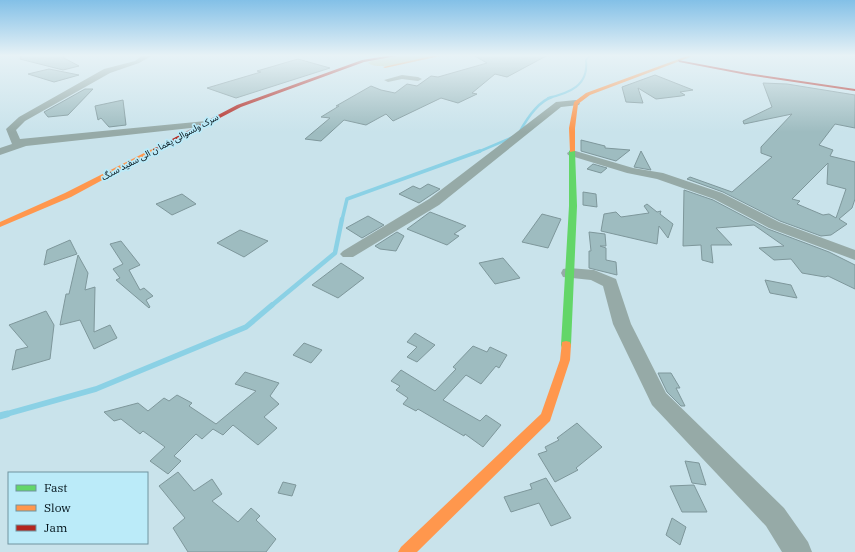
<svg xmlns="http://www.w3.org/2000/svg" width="855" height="552" viewBox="0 0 855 552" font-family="'IBM Plex Serif','Noto Sans Arabic',serif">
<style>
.green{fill:#ccd0ad}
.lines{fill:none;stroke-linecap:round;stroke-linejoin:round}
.stream-far5{stroke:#8bd1e5;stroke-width:2}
.stream-far4{stroke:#8bd1e5;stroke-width:2.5}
.stream-far3{stroke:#8bd1e5;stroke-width:3.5}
.stream-far2{stroke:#8bd1e5;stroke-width:4.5}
.stream-far1{stroke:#8bd1e5;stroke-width:5.5}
.stream{stroke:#8bd1e5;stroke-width:7}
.building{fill:#9ebcc0;stroke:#7e979b;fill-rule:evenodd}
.street{fill:#96aaa7;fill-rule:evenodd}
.fast{fill:#63d668;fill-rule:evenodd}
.slow{fill:#ff974d;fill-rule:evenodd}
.jam{fill:#b3261e;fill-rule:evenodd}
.labels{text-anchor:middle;stroke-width:3.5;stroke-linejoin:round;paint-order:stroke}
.far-street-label{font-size:9px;fill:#001118;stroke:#bbebf9}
</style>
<rect width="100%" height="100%" fill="#c9e3eb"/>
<!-- green -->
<path class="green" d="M408,55H435C419,59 381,72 368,63L374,59Z"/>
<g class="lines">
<!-- stream-far5 -->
<path class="stream-far5" d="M548,98C569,93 589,86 586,60L590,55"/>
<!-- stream-far4 -->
<path class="stream-far4" d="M519,133C526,120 537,102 552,97
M478,152L513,137"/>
<!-- stream-far3 -->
<path class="stream-far3" d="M342,220L347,199L480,151"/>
<!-- stream-far2 -->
<path class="stream-far2" d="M271,306L335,253L342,219"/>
<!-- stream-far1 -->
<path class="stream-far1" d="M3,415L96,389L246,327L272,305"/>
<!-- stream -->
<path class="stream" d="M0,416L7,414"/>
</g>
<!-- building -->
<path class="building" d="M21,55H63L64,58L79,66L63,70L20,59Z
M473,55H548L507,77L495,74L472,93L477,94L458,103L441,98L393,121L386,114L366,125L344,120L321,141L305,139L330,118L321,117L339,106H336L371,86L381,90L395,93L407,84L417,86L431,76L438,77L487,63Z
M298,59L330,68L236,98L207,88L261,72L257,71Z
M49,69L79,75L54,82L28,74Z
M655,75L693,90L680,92L685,95L681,96L656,99L638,88L643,103L626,102L622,87Z
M763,83L787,84L855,95V128L835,124L819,145L833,150L830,156L855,162V199L852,208L839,219L847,224L831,235L821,236L780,221L723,192L687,179L690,177L732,192L772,157L761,153V147L792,114L744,124L743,121L772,107ZM828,163L827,184L846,189L836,218L829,214L823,215L797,204L800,201L792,199Z
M85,89H93L68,115L48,117L44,112Z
M123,100L126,125L109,127L101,118L98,120L95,106Z
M581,140L605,146V148L630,150L616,161L581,151Z
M641,151L651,170L634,167Z
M593,164L607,168L601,173L587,169Z
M428,184L440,189L419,203L399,194L413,186L420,189Z
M684,190L713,200L768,229L829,252L855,265V289L828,276L825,277L802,273L791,259L774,260L759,248L784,246L754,225L716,228L732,245H711L713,263L702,260L701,245L683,246Z
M583,192L596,194L597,207L583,205Z
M182,194L196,204L172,215L156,204Z
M647,204L657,212L661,211L660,214L673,224L668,238L659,226L657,244L601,231L604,214L616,212L621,217L649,213L644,206Z
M430,212L456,222L466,226L454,234L459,236L447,245L407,229Z
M542,214L561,219L548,248L522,242Z
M368,216L384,225L362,238L346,228Z
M240,230L268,241L244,257L217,243Z
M397,232L404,236L396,251L380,249L375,246Z
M589,232L605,234L606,246H600L606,248V260L616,262L617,275L589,268V251H591Z
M70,240L77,254L44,265L47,250Z
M121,241L140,265L129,270L140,290L144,288L153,296L146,300L150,307L149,308L116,280L120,278L113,269L123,264L110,244Z
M78,255L88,273L85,290L95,287L94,332L110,325L117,338L94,349L80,320L60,325L66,294H69Z
M503,258L520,278L495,284L479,263Z
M341,263L364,278L338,298L312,285Z
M765,280L791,285L797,298L770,293Z
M46,311L54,325L50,359L12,370L16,350L28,347L9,325Z
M415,333L435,345L417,362L407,357L417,347L407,342Z
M304,343L322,350L311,363L293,355Z
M473,346L487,352L490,347L507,355L499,368L496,366L481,384L466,375L443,400L480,421L486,415L501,425L483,447L465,434L464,436L418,409L416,411L403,404L408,398L396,390L400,386L391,381L401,370L435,391L456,369L453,367Z
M245,372L279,383L270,396L279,404L264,417L277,428L258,445L233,425L223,435L213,429L202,439L196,434L174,456L181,461L168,474L150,461L165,447L143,431L140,434L121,419L114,421L104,412L138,403L148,411L164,398L169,401L177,395L192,403L189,406L216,424L256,391L235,384Z
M658,373H671L680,388H676L685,406H681L667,392Z
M577,423L602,447L576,468L578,470L555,482L538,454L547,451L545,447L559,440L557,438Z
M685,461L699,463L706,485L692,483Z
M178,472L194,491L212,479L222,494L212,501L238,522L251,508L260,516L256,520L276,539L266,552H188L173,528L185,518L159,486Z
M546,478L571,518L551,526L539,503L511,512L504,497L532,489L530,484Z
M283,482L296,485L292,496L278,493Z
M694,485L707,512H682L670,486Z
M672,518L686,527L680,545L666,535Z"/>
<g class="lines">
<!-- street -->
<path class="street" d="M143,55H153L139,63L110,73L25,121L16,130L20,139L206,121L209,122L211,124L209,126L26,146L0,155V148L12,144L6,129L19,117L104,69L135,61Z
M402,75L418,77L422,79L418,81L402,79L388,82L384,80Z
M576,100L580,103L579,105L561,107L439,205L353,257H343L340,254L343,251L429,199L556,102Z
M572,150L633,168L663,173L722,193L779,222L855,250V260L769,228L714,199L657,179L627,173L568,155L567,153Z
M569,268L594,270L616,279L631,324L666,393L784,508L808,542L812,552H782L766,526L652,405L613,324L603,286L591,280L563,277L561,273L563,269Z"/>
<!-- fast -->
<path class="fast" d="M572,149L575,151L577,206L571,345L570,348L566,349L562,348L561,345L569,206V151Z"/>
<!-- slow -->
<path class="slow" d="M436,55H445L385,68L383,67Z
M686,55L693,56L590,95L578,104L575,128V151L570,152L569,128L574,102L586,93L687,56Z
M156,147L159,149L158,150L71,197L0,227V222L65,193Z
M566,341L570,342L571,345L570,360L550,421L417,552H398L401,547L541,414L560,360L562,342Z"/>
<!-- jam -->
<path class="jam" d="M392,55H402L364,62L241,107L158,150L153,149L237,105L362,60Z
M678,60L747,73L855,89V91L747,75L679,62Z"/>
</g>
<!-- sky -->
<linearGradient id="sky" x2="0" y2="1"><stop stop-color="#83c0e7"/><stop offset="0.42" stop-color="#e7f2f6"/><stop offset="1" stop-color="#e7f2f6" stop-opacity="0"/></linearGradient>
<rect width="855" height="132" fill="url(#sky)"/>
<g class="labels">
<!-- far-street labels -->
<g class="far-street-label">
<text transform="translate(160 147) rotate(-28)" y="3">سرک ولسوالی پغما ن الی سفید سنگ</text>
</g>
</g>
<!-- legend -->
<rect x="8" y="472" width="140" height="72" fill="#bbebf9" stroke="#70949f"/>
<rect x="16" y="485" width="20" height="6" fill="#63d668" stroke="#70949f"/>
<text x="44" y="492" font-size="12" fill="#001118">Fast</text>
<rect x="16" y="505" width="20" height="6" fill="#ff974d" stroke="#70949f"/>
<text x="44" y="512" font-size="12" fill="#001118">Slow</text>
<rect x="16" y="525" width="20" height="6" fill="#b3261e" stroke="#70949f"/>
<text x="44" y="532" font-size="12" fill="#001118">Jam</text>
</svg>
